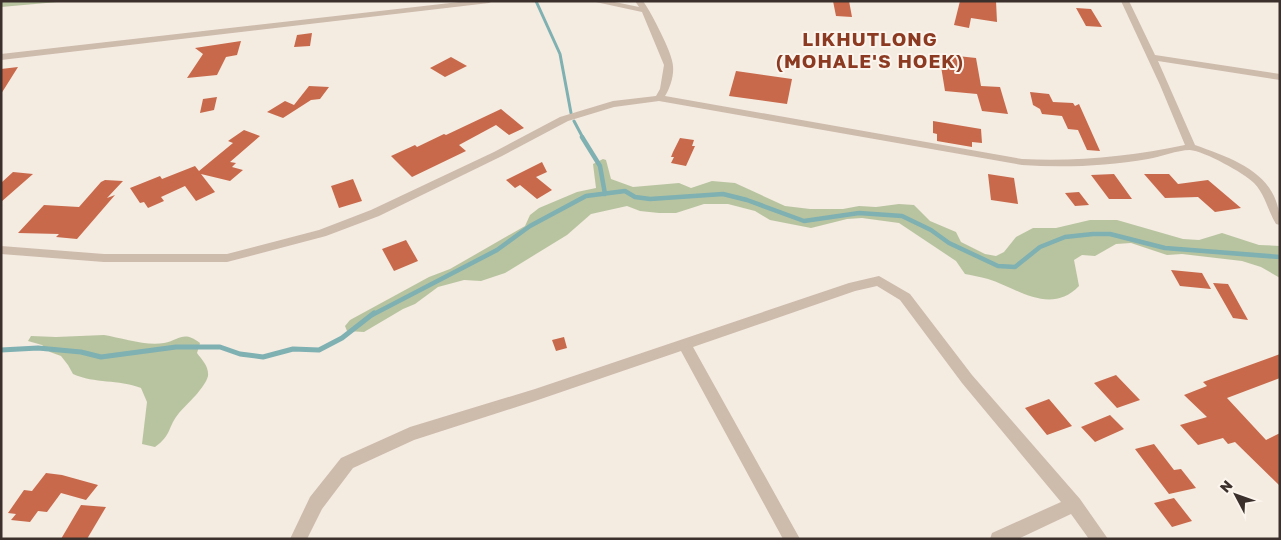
<svg xmlns="http://www.w3.org/2000/svg" width="1281" height="540" viewBox="0 0 1281 540" font-family="'Golos Text',sans-serif">
<style>
.green{fill:#b8c4a0}
.lines{fill:none;stroke-linecap:round;stroke-linejoin:round}
.stream-far2{stroke:#7fb0b2;stroke-width:3}
.stream-far1{stroke:#7fb0b2;stroke-width:4.5}
.stream{stroke:#7fb0b2;stroke-width:5}
.building{fill:#c8694b}
.street{fill:#cdbbac;fill-rule:evenodd}
.labels{text-anchor:middle;stroke-width:4;stroke-linejoin:round;paint-order:stroke}
.far-district-label{font-size:19px;font-weight:bold;letter-spacing:1px;fill:#8c3b22;stroke:#fbf5ee}
</style>
<rect width="100%" height="100%" fill="#f4ebe1"/>
<!-- green -->
<path class="green" d="M1,1H69L1,7Z
M603,159L606,160L611,179L633,187L679,183L691,188L712,181L735,183L785,206L810,209H843L859,206L876,207L899,204L914,205L930,221L956,232L961,242L985,254L996,256L1004,252L1016,237L1033,228H1056L1090,220H1117L1183,239L1199,240L1222,233L1259,245L1280,246V278L1261,267L1242,261L1182,254L1167,255L1131,243L1116,244L1095,256L1082,255L1074,260L1079,286C1050,316 1017,288 988,279C980,277 972,275 965,274L956,261L899,223L862,218L847,219L811,228L770,220L755,211L728,204H704L676,213H659L640,211L627,206L591,214L567,235L505,273L481,281L464,280L438,287L415,304L403,309L364,332L347,331L345,326L350,320L429,277L450,269L525,226L530,215L539,208L577,192L596,188L593,164Z
M104,335C122,338 145,346 164,343C180,340 183,330 200,343L197,353C202,360 209,366 208,376C205,388 187,404 179,413C168,426 172,435 155,447L142,444L147,402L141,388C118,379 95,384 73,374L68,365L61,356L50,352L42,345L28,341L31,336L56,337Z"/>
<g class="lines">
<!-- stream-far2 -->
<path class="stream-far2" d="M536,1L560,54L571,113
M574,121L583,138"/>
<!-- stream-far1 -->
<path class="stream-far1" d="M582,137L600,166L605,194
M372,315L497,250L530,226L586,196L625,191L635,197L650,199L723,194L747,200L804,221L859,213L902,216L931,230L949,243L998,266L1015,267L1040,247L1065,237L1093,234H1110L1165,248L1280,257"/>
<!-- stream -->
<path class="stream" d="M1,350L38,348L81,352L101,357L176,347H220L240,354L263,357L293,349L319,350L342,338L374,313"/>
</g>
<!-- building -->
<path class="building" d="M833,1H849L852,17L836,16Z
M960,1H996L997,22L971,18L969,28L954,25Z
M1076,8L1091,9L1102,27L1086,26Z
M312,33L310,46L294,47L297,35Z
M241,41L237,55L226,57L217,75L187,78L203,54L195,48Z
M939,54L976,58L981,86L1000,87L1008,114L982,111L977,94L945,91Z
M451,57L467,66L445,77L430,68Z
M18,67L1,94V69Z
M736,71L792,79L787,104L729,96Z
M309,86L329,87L320,99L311,100L283,118L267,112L285,101L294,105Z
M1030,92L1049,94L1053,102L1073,103L1075,106L1079,104L1100,151L1087,150L1078,130L1068,129L1062,116L1042,114L1040,109L1033,105Z
M217,97L214,110L200,113L203,99Z
M501,109L524,128L509,135L496,125L459,145L466,151L412,177L391,156L415,145L417,147L444,134L446,135Z
M933,121L981,129L982,143L972,142V147L937,141V134L933,133Z
M244,130L260,136L230,162L236,163L232,167L243,170L230,181L201,174L215,192L196,201L185,186L161,197L164,201L148,208L144,202L140,203L130,188L160,176L162,179L195,166L199,171L233,143L228,141Z
M680,138L694,140L692,146H695L686,166L671,163L674,157H671L673,152Z
M542,162L547,172L536,177L552,190L537,199L520,185L515,188L506,180Z
M13,172L33,174L1,202V183Z
M988,174L1014,178L1018,204L991,200Z
M1114,174L1132,199H1109L1091,175Z
M1144,174H1169L1178,184L1208,180L1241,208L1215,212L1198,197L1165,198Z
M353,179L362,201L339,208L331,186Z
M105,180L123,181L107,198L115,195L77,239L56,237L59,234L18,233L44,205L79,207L101,182Z
M1079,192L1089,205L1075,206L1065,193Z
M406,240L418,261L394,271L382,249Z
M1171,270L1202,273L1211,289L1180,286Z
M1213,283L1228,284L1248,320L1233,318Z
M564,337L567,348L556,351L552,340Z
M1280,354V378L1227,398L1266,440L1280,433V486L1235,442L1228,444L1223,438L1198,445L1180,425L1207,417L1184,395L1207,386L1203,382Z
M1116,375L1140,400L1117,408L1094,383Z
M1049,399L1072,426L1047,435L1025,408Z
M1110,415L1124,429L1095,442L1081,427Z
M1154,444L1174,470L1181,469L1196,488L1169,494L1135,449Z
M46,473L62,475L98,485L86,500L61,493L47,512L38,511L30,522L11,520L16,514L8,513L24,490L32,491Z
M1174,498L1192,521L1172,527L1154,503Z
M81,505L106,507L87,539H61Z"/>
<g class="lines">
<!-- street -->
<path class="street" d="M468,1H493L489,3L1,60V54Z
M591,1H610L639,7L635,1H643C651,12 673,54 673,66C674,76 670,88 665,96L1022,159C1077,162 1132,156 1185,145L1160,85L1121,1H1129L1155,55L1280,74V80L1158,61L1195,145C1236,160 1280,174 1280,225L1276,224C1268,211 1265,194 1254,183C1244,173 1204,151 1190,150C1177,150 1161,157 1148,159C1107,166 1064,168 1022,165L659,101L614,107L568,121L502,156L379,216L326,236L227,262H104L1,254V246L104,254H227L319,230L371,210L494,152L560,117L613,101L656,96L660,89L664,65L642,12Z
M879,276L910,294L972,375L1080,499L1108,539H1089L1071,514L1018,539H990L992,533L1061,502L962,383L900,300L877,286L855,291L693,347L800,539H783L681,351L535,401L414,440L353,468L322,509L307,539H290L310,497L341,458L410,427L535,389L849,283Z"/>
</g>
<g class="labels">
<!-- far-district labels -->
<g class="far-district-label">
<text x="870" y="46">LIKHUTLONG<tspan x="870" dy="22">(MOHALE'S HOEK)</tspan></text>
</g>
</g>
<!-- border -->
<rect width="1281" height="540" fill="none" stroke="#3b302b" stroke-width="5"/>
<!-- north arrow -->
<g transform="translate(1236 495) rotate(311)" stroke="#fbf5ee" stroke-width="4" paint-order="stroke">
<path d="M0-4L9 19L0 12L-9 19Z" fill="#3b302b"/>
<text y="-8" font-size="14" font-weight="bold" text-anchor="middle" fill="#3b302b">N</text>
</g>
</svg>
